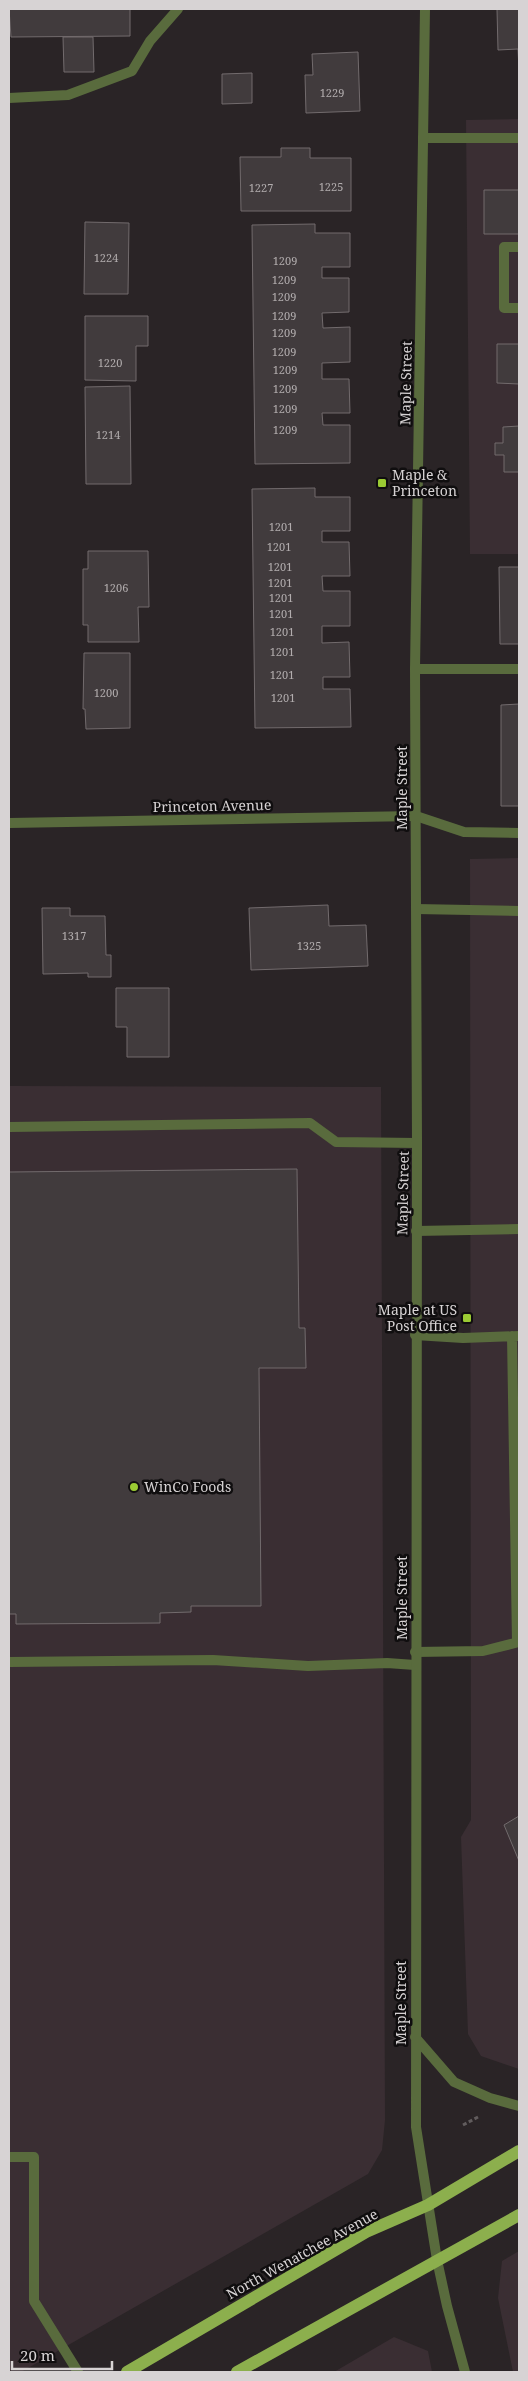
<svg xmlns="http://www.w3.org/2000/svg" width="528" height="2381" viewBox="0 0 528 2381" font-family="'Noto Serif',serif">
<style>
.built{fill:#3a2e33}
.building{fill:#413b3d;stroke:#726b6d}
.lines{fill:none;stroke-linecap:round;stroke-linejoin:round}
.path{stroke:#615c5d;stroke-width:3;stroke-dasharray:4 2.5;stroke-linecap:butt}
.service{stroke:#596b3d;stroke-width:10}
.minor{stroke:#596b3d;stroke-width:10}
.tertiary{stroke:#596b3d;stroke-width:10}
.primary{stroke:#8caf4d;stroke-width:12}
.poi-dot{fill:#9bcb33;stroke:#100e0f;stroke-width:2}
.labels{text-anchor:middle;stroke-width:5;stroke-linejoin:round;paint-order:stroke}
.number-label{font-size:11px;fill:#b2adae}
.street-label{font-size:14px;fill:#d7d3d4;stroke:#100e0f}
.poi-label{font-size:14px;fill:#d7d3d4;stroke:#100e0f;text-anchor:start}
</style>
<rect width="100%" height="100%" fill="#2a2426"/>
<!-- built -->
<path class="built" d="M519,119V554H470L466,120Z
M519,858V2069L481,2056L468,2034L461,1837L471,1820L470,859Z
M9,1086L381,1087L385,2120L382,2150L368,2174L21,2372H9Z
M519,2251V2372H513L498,2298L502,2261Z
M394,2337L428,2351L432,2372H334Z"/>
<!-- building -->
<path class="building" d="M9,9H130V36L11,37Z
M497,9H519V70L518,49L498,50Z
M63,37H93L94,72H64Z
M358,52L360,111L306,113L305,75H313L312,54Z
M252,73V103L222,104V74Z
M281,148H310V158H351V211H241L240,157H281Z
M484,190H519V234H484Z
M85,222L129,223L128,294H84Z
M315,224V233H350V267H322V278H349V312L322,313L323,328L350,327V362L322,363V379H349L350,413H322L323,425H350V463L255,464L252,225Z
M85,316H148V346H136V381L85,380Z
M497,344H519V384L497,383Z
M130,386L131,484H86L85,387Z
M519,426V472H504V455H495V443H503V427Z
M315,488V497H350V531H322V542H349L350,576H322L323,591H350V626H322V643L349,642L350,677H323V689H350L351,727L255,728L252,489Z
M88,551H148L149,607H138L139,642H88V625H83V569H88Z
M499,567H519V644H500Z
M84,653H130V728L86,729L85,709H83Z
M519,704V806H501V705Z
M328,905L329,926L366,925L368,966L251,970L249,908Z
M42,908H70V916H105L106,955H111V977H88V973L43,974Z
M116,988H169V1057H127V1027H116Z
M297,1169L299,1328H305L306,1368H259L261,1606H191V1612L160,1613V1623L16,1624V1614H9V1172Z
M519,1816V1861L504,1825Z"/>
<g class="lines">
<!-- path -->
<path class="path" d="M463,2125L478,2117"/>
<!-- service -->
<path class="service" d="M9,98L68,95L132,71L150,41L178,9
M423,138H519
M519,247H504V308H519
M415,669H519
M416,816L464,832L519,833
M416,909L519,911
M9,1127L310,1123L336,1142L417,1143
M416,1231L519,1229
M415,1335L463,1338L519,1336
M512,1336L517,1642
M415,1652L483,1651L519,1642
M9,1662L213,1660L308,1666L387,1663L415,1665
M9,2157H34V2301L78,2372"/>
<!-- minor -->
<path class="minor" d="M9,823L416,816"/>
<!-- tertiary -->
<path class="tertiary" d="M425,9L415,669L417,1143L416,2127L437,2260L447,2306L465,2372
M415,2037L454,2082L490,2098L519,2106"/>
<!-- primary -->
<path class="primary" d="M127,2372L366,2232L428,2205L519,2151
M237,2372L519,2215"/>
</g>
<!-- markers -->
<g class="poi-dot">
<rect x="377" y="478" width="10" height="10" rx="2.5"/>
<rect x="462" y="1313" width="10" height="10" rx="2.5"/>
<circle cx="134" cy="1487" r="5"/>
</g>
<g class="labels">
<!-- number labels -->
<g class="number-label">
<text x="332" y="97">1229</text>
<text x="331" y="191">1225</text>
<text x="261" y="192">1227</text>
<text x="106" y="262">1224</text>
<text x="285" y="265">1209</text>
<text x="284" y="284">1209</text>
<text x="284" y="301">1209</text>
<text x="284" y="320">1209</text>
<text x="284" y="337">1209</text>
<text x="284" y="356">1209</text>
<text x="110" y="367">1220</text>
<text x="285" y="374">1209</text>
<text x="285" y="393">1209</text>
<text x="285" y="413">1209</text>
<text x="285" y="434">1209</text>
<text x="108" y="439">1214</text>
<text x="281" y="531">1201</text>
<text x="279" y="551">1201</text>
<text x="280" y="571">1201</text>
<text x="280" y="587">1201</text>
<text x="116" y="592">1206</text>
<text x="281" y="602">1201</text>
<text x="281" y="618">1201</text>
<text x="282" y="636">1201</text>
<text x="282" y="656">1201</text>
<text x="282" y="679">1201</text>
<text x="106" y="697">1200</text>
<text x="283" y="702">1201</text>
<text x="74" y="940">1317</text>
<text x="309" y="950">1325</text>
</g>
<!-- street labels -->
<g class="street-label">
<text transform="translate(406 383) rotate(-89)" y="5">Maple Street</text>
<text transform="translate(402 788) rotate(-90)" y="5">Maple Street</text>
<text transform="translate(212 806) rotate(-1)" y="5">Princeton Avenue</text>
<text transform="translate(403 1193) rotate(-89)" y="5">Maple Street</text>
<text transform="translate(402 1598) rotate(-90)" y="5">Maple Street</text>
<text transform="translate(401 2003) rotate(-90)" y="5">Maple Street</text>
<text transform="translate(302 2254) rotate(-29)" y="5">North Wenatchee Avenue</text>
</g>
<!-- poi labels -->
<g class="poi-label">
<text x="392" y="480">Maple &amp;<tspan x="392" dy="16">Princeton</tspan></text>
<text x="457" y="1315" text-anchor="end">Maple at US<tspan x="457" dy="16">Post Office</tspan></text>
<text x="144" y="1492">WinCo Foods</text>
</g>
</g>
<!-- border -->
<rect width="528" height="2381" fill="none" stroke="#d7d3d4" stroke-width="20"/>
<!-- scale -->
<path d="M12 2361v8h100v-8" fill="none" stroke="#d7d3d4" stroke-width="2.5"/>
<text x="20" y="2361" font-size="15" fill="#d7d3d4" stroke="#100e0f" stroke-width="4" paint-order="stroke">20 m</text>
</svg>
